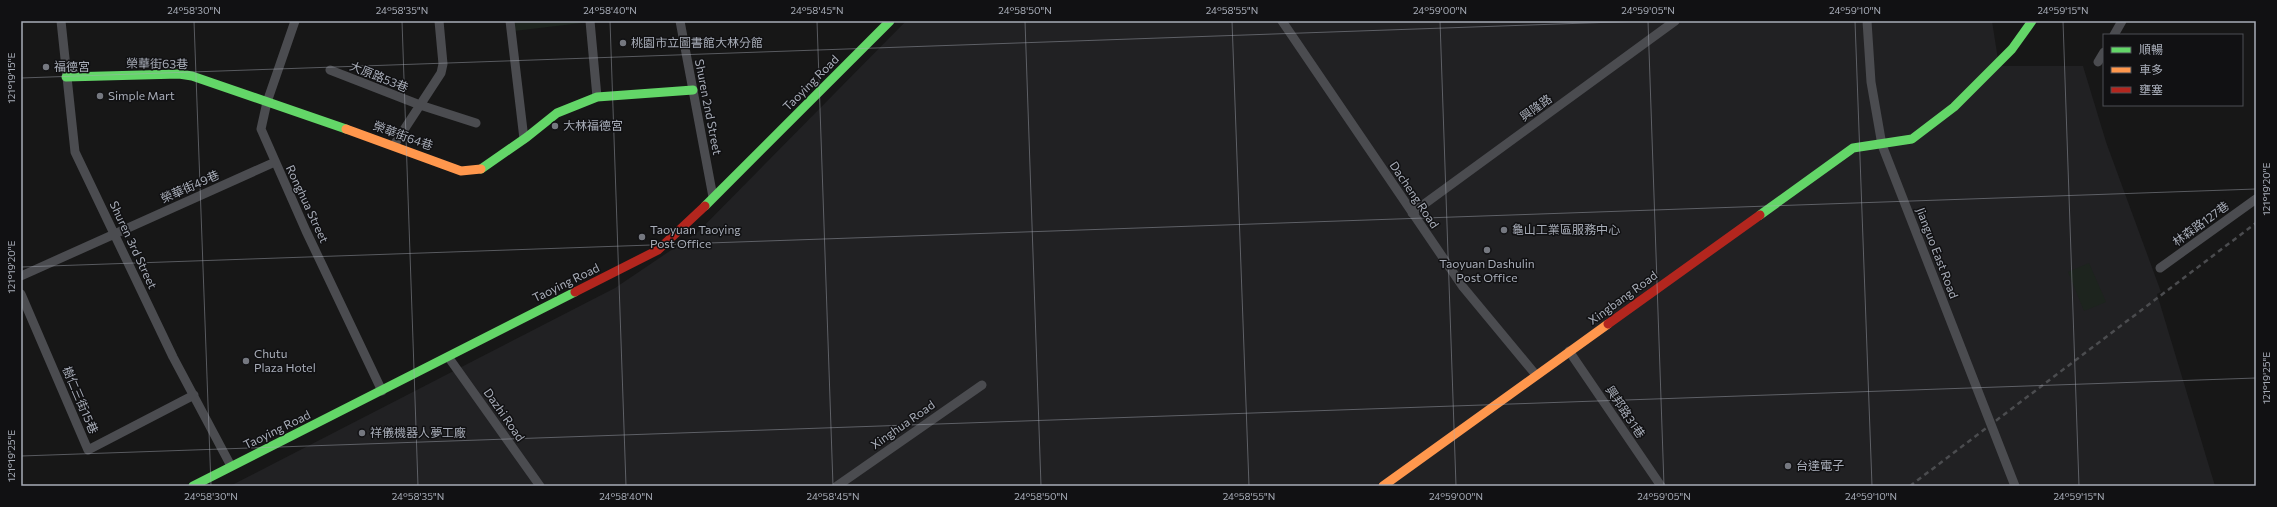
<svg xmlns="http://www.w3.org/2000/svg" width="2277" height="507" viewBox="0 0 2277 507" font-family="Commissioner,'Noto Sans TC',sans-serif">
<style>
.built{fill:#212123}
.green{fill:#1d241e}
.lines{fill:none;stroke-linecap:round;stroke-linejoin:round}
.street{stroke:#4b4c50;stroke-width:9}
.fast{stroke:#63d668;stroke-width:9}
.slow{stroke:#ff974d;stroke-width:9}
.jam{stroke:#b3261e;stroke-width:9}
.rail{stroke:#4b4c4f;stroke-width:2.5;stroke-dasharray:5 4;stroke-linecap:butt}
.ticks{fill:none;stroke:#a8adb8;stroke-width:1;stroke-opacity:0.45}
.poi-dot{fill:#757880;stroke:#111113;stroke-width:1.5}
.labels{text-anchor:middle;stroke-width:3;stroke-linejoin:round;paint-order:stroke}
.poi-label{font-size:12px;fill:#a8adb8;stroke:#111113;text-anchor:start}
.street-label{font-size:12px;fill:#a8adb8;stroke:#111113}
.neatline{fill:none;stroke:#a8adb8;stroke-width:1.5}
.ticks-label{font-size:10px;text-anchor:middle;fill:#a8adb8}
</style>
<rect width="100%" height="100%" fill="#171717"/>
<!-- built -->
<path class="built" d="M906,21H1992L1999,66H2083L2106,142L2161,292L2157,294L2215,486H230L615,288L698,232Z"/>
<!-- green -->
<path class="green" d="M513,21H590V22L514,31Z
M2089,263L2106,302L2084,311L2068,272Z"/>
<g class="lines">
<!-- street -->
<path class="street" d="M61,21L75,152L173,357L231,466
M295,21L267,102L261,129L306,231L382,391
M510,21L524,139
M590,21L597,97
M680,21L713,197
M1282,21L1463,287L1536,375
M1867,21L1871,82L1882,145L2015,486
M2114,35L2122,21
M2098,62L2104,52
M330,70L420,105L476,123
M394,145L441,73L443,64L439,21
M1412,213L1675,21
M2160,268L2256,199
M21,276L275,162
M21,294L88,450L194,395
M1569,351L1661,486
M449,358L540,486
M837,486L982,385"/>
<!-- fast -->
<path class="fast" d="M66,77L179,74L192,76L346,129
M481,169L527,137L557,113L597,97L693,90
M705,206L890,21
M1760,215L1853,148L1912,139L1954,107L2012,49L2032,21
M193,486L575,292"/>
<!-- slow -->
<path class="slow" d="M346,129L461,171L481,169
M1383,486L1608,324"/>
<!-- jam -->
<path class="jam" d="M575,292L658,250L705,206
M1608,324L1760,215"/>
<!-- rail -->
<path class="rail" d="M1910,486L2256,223"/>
</g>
<!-- ticks -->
<path class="ticks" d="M194,21L211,486M402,21L418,486M610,21L626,486M817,21L833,486M1025,21L1041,486M1232,21L1249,486M1440,21L1456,486M1648,21L1664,486M1855,21L1872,486M2063,21L2079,486M21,78L1644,21M21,267L2256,189M21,456L2256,378"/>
<!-- markers -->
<g class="poi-dot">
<circle cx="623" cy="43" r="4"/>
<circle cx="46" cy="67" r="4"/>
<circle cx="100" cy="96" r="4"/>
<circle cx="555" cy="126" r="4"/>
<circle cx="1504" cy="230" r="4"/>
<circle cx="642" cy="237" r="4"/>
<circle cx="1487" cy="250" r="4"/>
<circle cx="246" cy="361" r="4"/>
<circle cx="362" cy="433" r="4"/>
<circle cx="1788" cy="466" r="4"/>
</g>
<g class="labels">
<!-- poi labels -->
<g class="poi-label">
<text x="631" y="47">桃園市立圖書館大林分館</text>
<text x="54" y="71">福德宮</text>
<text x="108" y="100">Simple Mart</text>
<text x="563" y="130">大林福德宮</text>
<text x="650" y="234">Taoyuan Taoying<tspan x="650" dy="14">Post Office</tspan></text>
<text x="1512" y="234">龜山工業區服務中心</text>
<text x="1487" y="268" text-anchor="middle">Taoyuan Dashulin<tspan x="1487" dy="14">Post Office</tspan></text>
<text x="254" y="358">Chutu<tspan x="254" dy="14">Plaza Hotel</tspan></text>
<text x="370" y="437">祥儀機器人夢工廠</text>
<text x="1796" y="470">台達電子</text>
</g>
<!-- street labels -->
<g class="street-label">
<text transform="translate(157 64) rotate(1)" y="4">榮華街63巷</text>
<text transform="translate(379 77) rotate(22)" y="4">大原路53巷</text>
<text transform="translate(811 83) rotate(-45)" y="4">Taoying Road</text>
<text transform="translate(708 107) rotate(79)" y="4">Shuren 2nd Street</text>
<text transform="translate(1536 108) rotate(-36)" y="4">興隆路</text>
<text transform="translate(403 136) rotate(20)" y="4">榮華街64巷</text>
<text transform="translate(190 187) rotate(-24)" y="4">榮華街49巷</text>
<text transform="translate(1414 195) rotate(56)" y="4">Dacheng Road</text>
<text transform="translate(307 204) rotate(65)" y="4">Ronghua Street</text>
<text transform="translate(2201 224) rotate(-36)" y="4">林森路127巷</text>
<text transform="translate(133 245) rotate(65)" y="4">Shuren 3rd Street</text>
<text transform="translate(1937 253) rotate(69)" y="4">Jianguo East Road</text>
<text transform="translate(566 283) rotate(-26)" y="4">Taoying Road</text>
<text transform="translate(1623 298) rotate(-36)" y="4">Xingbang Road</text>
<text transform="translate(80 400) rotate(67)" y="4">樹仁三街15巷</text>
<text transform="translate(1625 412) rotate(56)" y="4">興邦路31巷</text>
<text transform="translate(504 415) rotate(55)" y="4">Dazhi Road</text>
<text transform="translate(903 425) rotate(-35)" y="4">Xinghua Road</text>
<text transform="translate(277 430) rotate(-26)" y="4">Taoying Road</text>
</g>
</g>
<!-- border -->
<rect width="2277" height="507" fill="none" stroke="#111113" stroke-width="44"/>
<!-- legend -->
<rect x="2103" y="34" width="140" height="72" fill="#111113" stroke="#4d4f55"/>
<rect x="2111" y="47" width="20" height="6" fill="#63d668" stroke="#4d4f55"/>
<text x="2139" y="54" font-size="12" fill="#a8adb8">順暢</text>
<rect x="2111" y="67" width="20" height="6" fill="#ff974d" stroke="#4d4f55"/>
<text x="2139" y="74" font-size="12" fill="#a8adb8">車多</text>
<rect x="2111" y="87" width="20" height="6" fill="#b3261e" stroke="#4d4f55"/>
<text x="2139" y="94" font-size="12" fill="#a8adb8">壅塞</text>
<rect x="22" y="22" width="2233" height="463" class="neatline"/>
<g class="ticks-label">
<text x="194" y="14">24°58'30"N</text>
<text x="402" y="14">24°58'35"N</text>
<text x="610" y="14">24°58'40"N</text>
<text x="817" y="14">24°58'45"N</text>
<text x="1025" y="14">24°58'50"N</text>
<text x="1232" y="14">24°58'55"N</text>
<text x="1440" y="14">24°59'00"N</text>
<text x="1648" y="14">24°59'05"N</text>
<text x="1855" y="14">24°59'10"N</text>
<text x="2063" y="14">24°59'15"N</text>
<text transform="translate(11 78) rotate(-90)" y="4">121°19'15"E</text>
<text transform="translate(2266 189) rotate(-90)" y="4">121°19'20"E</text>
<text transform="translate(11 267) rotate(-90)" y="4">121°19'20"E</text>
<text transform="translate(2266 378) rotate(-90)" y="4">121°19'25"E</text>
<text transform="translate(11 456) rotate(-90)" y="4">121°19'25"E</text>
<text x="211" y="500">24°58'30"N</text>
<text x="418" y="500">24°58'35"N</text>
<text x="626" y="500">24°58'40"N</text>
<text x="833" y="500">24°58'45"N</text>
<text x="1041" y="500">24°58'50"N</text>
<text x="1249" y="500">24°58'55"N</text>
<text x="1456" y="500">24°59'00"N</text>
<text x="1664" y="500">24°59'05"N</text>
<text x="1871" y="500">24°59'10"N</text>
<text x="2079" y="500">24°59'15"N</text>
</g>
</svg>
